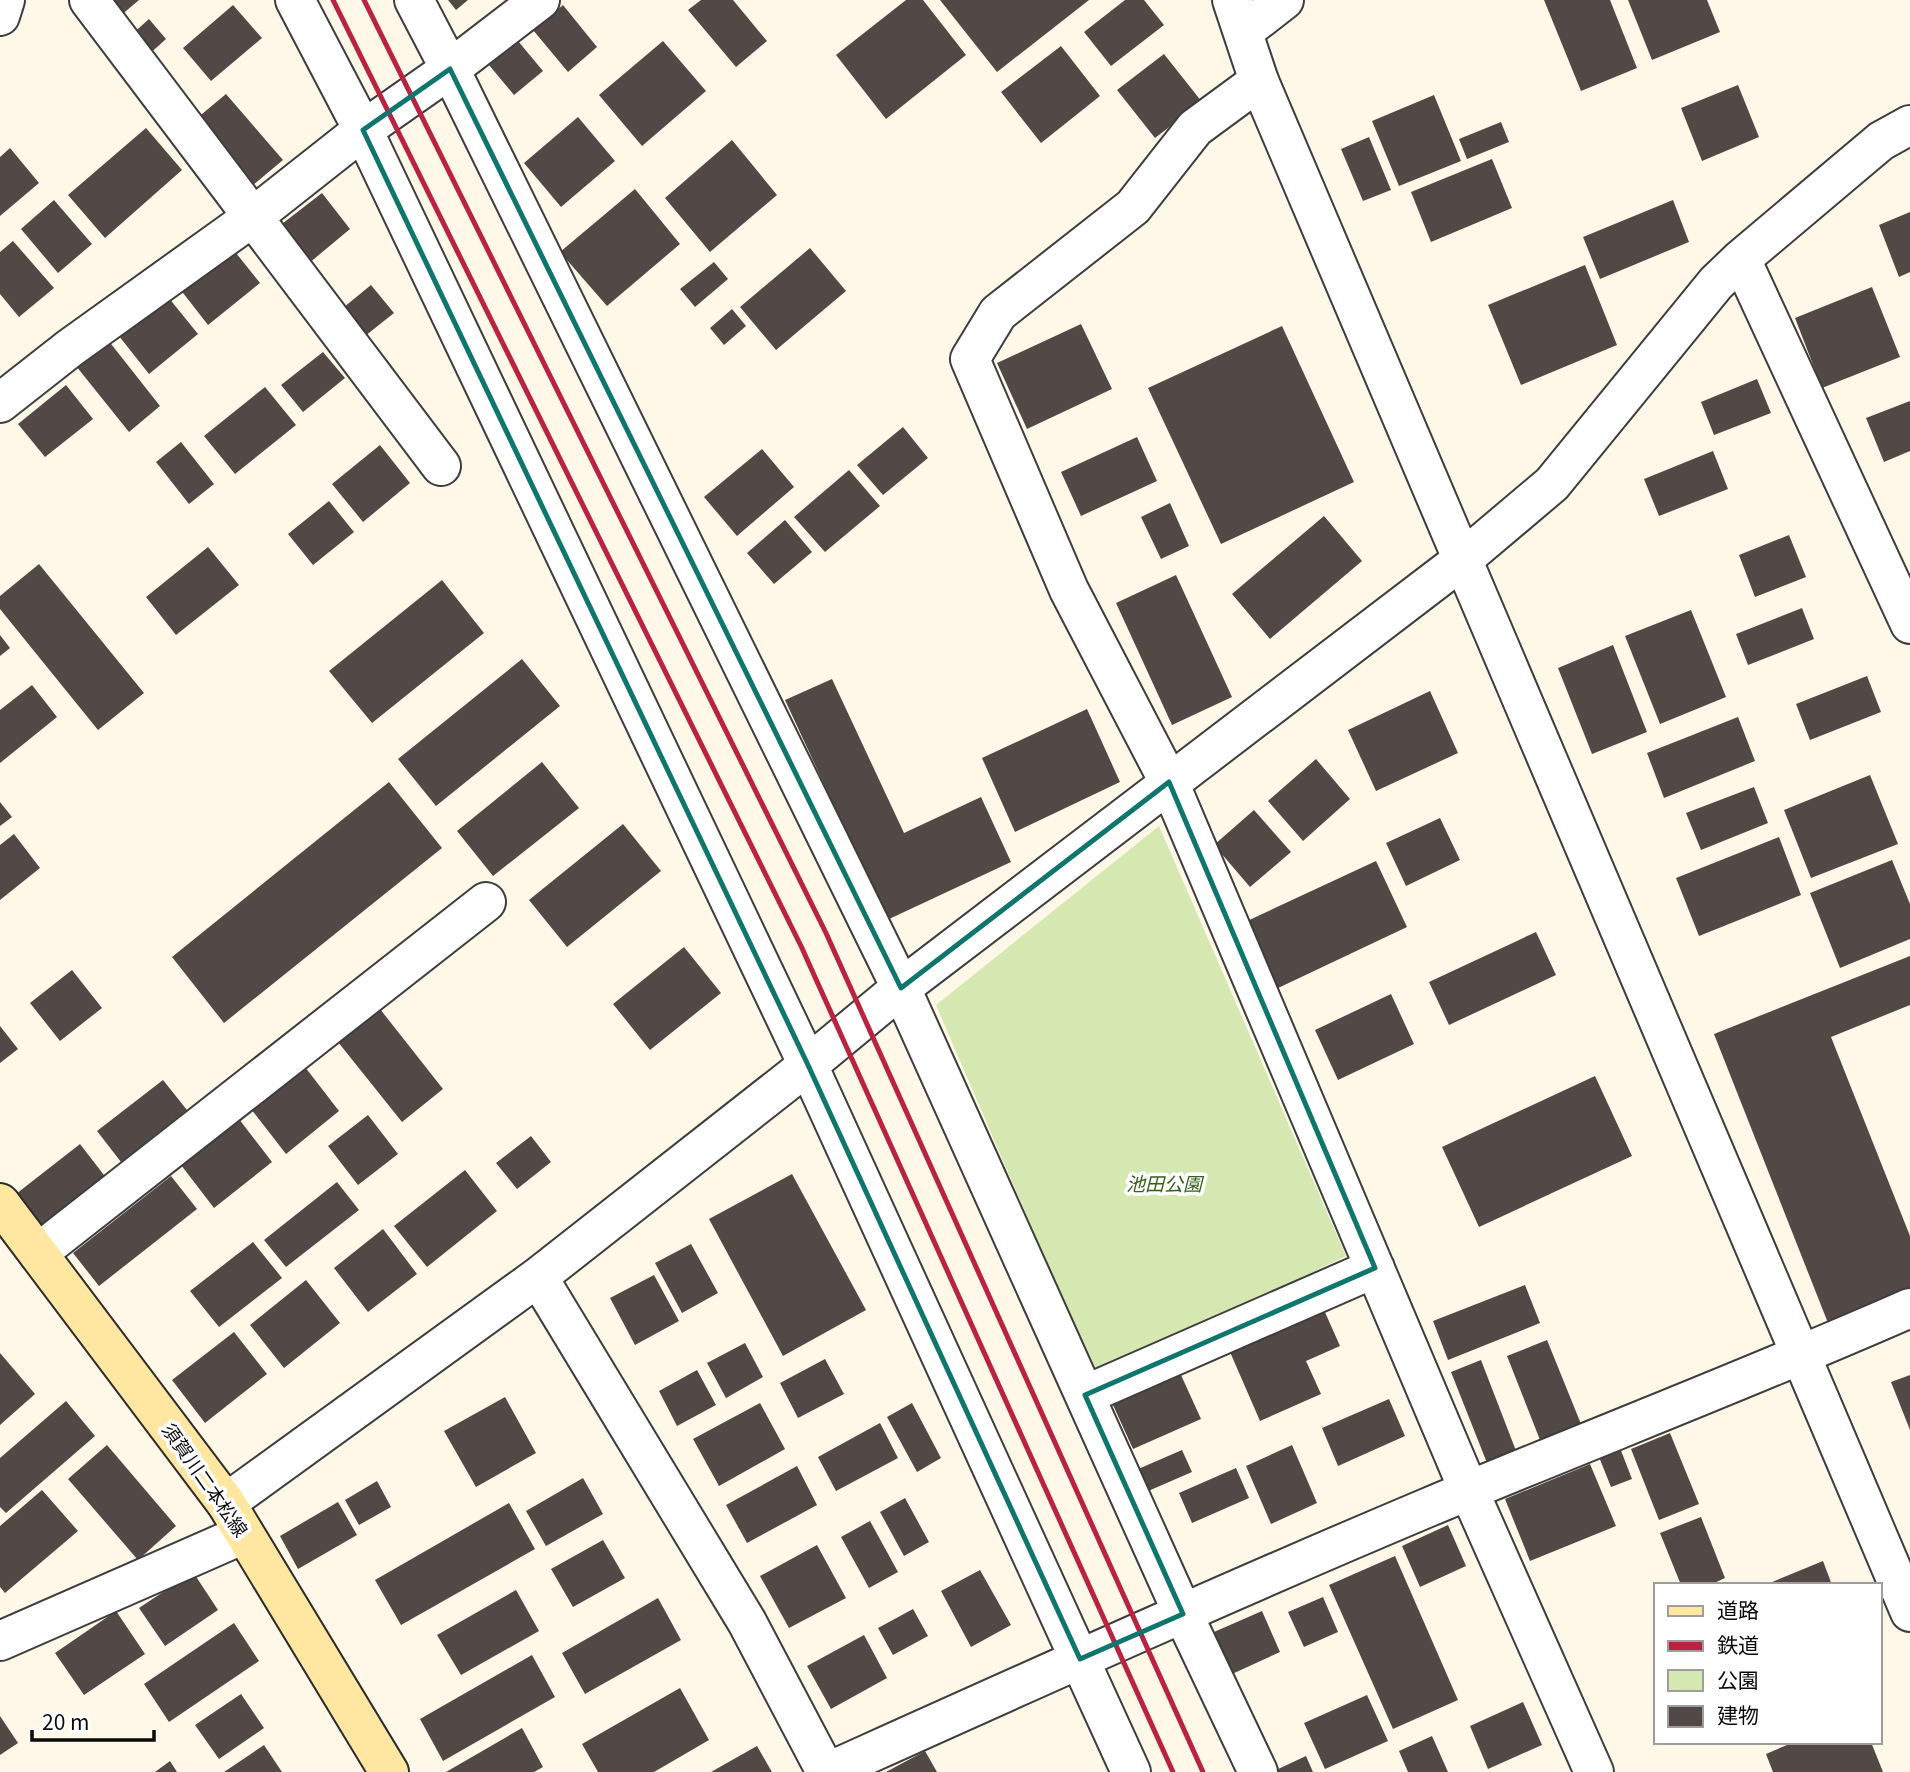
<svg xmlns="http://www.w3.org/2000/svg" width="1910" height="1772" viewBox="0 0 1910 1772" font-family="Georgia,'Noto Sans JP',serif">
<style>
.green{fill:#d6e8b2}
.building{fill:#524946}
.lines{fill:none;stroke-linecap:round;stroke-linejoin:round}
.minor-casing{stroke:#3d3d3d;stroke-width:42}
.tertiary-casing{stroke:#3d3d3d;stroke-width:42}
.secondary-casing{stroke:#2c2c2c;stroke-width:42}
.minor{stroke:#fff;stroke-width:38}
.tertiary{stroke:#fff;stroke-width:38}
.secondary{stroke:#ffe7a2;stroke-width:38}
.rail{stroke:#b92340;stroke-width:5}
.marked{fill:none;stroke:#0f766e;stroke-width:5;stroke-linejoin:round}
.labels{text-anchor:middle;stroke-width:7;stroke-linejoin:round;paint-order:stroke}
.park-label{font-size:19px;font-style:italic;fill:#34601b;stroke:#fff}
.street-label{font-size:19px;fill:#0a0a0a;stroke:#fff}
</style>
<rect width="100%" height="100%" fill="#fff7e7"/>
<!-- green -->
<path class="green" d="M1159,826L1346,1256L1096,1377L936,1005Z"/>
<!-- building -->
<path class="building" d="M105,0H139L119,17Z
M448,0H468L456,10Z
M701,0H733L767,41L736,67L688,10Z
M906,0H923L966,55L886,119L836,55Z
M940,0H1089L997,72Z
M1125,0H1144L1164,25L1111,66L1084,32Z
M1544,0H1610L1637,68L1581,91Z
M1628,0H1707L1720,32L1652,60Z
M233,5L262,38L211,81L183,48Z
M563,5L597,47L568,72L533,30Z
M149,19L166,39L146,57L129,37Z
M518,41L543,71L514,95L489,65Z
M663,41L706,91L642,146L599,95Z
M1061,46L1100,96L1041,143L1001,92Z
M1164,54L1202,102L1155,138L1117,90Z
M1738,85L1759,137L1702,161L1681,108Z
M226,94L283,160L253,185L196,119Z
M1434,95L1461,161L1399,186L1372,121Z
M578,117L615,161L561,207L524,163Z
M1501,122L1509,142L1467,159L1459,139Z
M146,128L182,170L105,238L68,195Z
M1369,137L1391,190L1363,201L1341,149Z
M732,140L777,195L710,252L665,198Z
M10,148L39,183L0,216V157Z
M1492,159L1512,208L1431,242L1411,192Z
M635,189L680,244L607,306L560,252Z
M322,193L350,229L308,264L278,227Z
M54,200L92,244L58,273L21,229Z
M1673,200L1689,242L1600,279L1583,237Z
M1910,212V272L1899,277L1879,225Z
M13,241L54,288L19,317L0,294V252Z
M232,248L260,283L208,325L180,289Z
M810,248L846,291L776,350L740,307Z
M714,262L728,279L695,307L680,289Z
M1585,265L1617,345L1521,385L1488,305Z
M371,285L394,313L360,340L338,312Z
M1872,287L1900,357L1822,388L1795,318Z
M168,297L198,334L149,374L119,336Z
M732,309L746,326L724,345L710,328Z
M1081,324L1112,389L1027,429L997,363Z
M1282,326L1354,482L1221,544L1148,388Z
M104,335L160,406L129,432L72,361Z
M323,352L345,378L303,412L281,385Z
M1757,379L1771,413L1714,435L1701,402Z
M66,385L93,419L45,457L18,424Z
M265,387L296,425L235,474L204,436Z
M1910,401V451L1884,462L1866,418Z
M903,427L928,458L883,495L857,465Z
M1137,437L1157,481L1081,516L1061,472Z
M181,442L214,484L189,504L156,462Z
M380,445L410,483L363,522L332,484Z
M762,449L794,487L737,536L704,497Z
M1713,451L1728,489L1659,516L1644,479Z
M849,470L880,506L825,552L794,517Z
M329,501L354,532L313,565L288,534Z
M1170,503L1189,546L1161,559L1141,517Z
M1324,516L1362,561L1270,639L1232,594Z
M785,520L812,552L774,584L747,553Z
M1789,535L1806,577L1755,597L1739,555Z
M208,547L239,585L176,635L146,597Z
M39,564L144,693L98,730L0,609V596Z
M1176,575L1232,697L1172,725L1116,603Z
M442,580L484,633L372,723L329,671Z
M1802,608L1814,639L1748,665L1736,634Z
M1691,610L1726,697L1660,724L1625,636Z
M0,635L10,648L0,656Z
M1613,645L1647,732L1592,754L1558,668Z
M522,659L560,706L436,806L398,759Z
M1867,676L1881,712L1810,740L1796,704Z
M832,679L904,833L981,797L1011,862L887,920L785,700Z
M32,685L57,717L0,763V710Z
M1430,691L1458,753L1376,791L1348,730Z
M1087,709L1120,782L1015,832L982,758Z
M1738,717L1755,761L1664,798L1647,753Z
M1316,759L1350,799L1303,841L1268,801Z
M542,762L579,808L493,876L457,831Z
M1870,775L1898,844L1811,878L1784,810Z
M389,782L442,848L224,1023L172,957Z
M1754,787L1768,823L1701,850L1686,813Z
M0,802L12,817L0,826Z
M1254,810L1291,852L1250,887L1214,845Z
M1440,818L1460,860L1406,886L1386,843Z
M623,824L661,871L567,947L529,900Z
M14,834L40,868L0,900V845Z
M1779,837L1801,895L1699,936L1676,878Z
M1892,860L1910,904V939L1840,968L1810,893Z
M1376,861L1407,927L1276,989L1245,922Z
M1536,932L1556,975L1449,1025L1429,982Z
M684,947L721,993L650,1050L613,1004Z
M1910,956V1005L1831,1037L1910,1236V1290L1828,1323L1714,1034Z
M72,970L102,1008L60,1041L30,1003Z
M1391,994L1414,1044L1338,1080L1315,1030Z
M380,1009L443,1089L402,1122L338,1042Z
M0,1026L18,1049L0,1063Z
M305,1067L339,1111L286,1154L251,1109Z
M1595,1076L1632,1156L1479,1227L1442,1147Z
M163,1080L187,1110L121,1162L97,1131Z
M368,1115L398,1154L358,1185L328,1146Z
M239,1119L272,1162L214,1208L181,1165Z
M531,1136L551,1162L517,1189L496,1163Z
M80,1144L107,1179L44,1229L16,1194Z
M465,1170L497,1211L427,1267L394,1226Z
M792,1174L866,1310L783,1356L709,1219Z
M171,1176L197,1209L99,1286L73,1253Z
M337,1182L359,1210L286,1267L264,1240Z
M383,1229L417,1274L368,1312L334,1268Z
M253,1242L282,1278L219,1327L190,1291Z
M691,1244L718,1293L682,1313L655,1263Z
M654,1275L679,1321L635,1345L610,1298Z
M306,1280L340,1323L284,1368L250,1325Z
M1525,1285L1540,1323L1448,1360L1433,1321Z
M1324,1310L1340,1346L1306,1361L1321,1394L1260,1421L1230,1352Z
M234,1332L267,1374L205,1423L172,1380Z
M1547,1340L1581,1424L1540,1440L1507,1356Z
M745,1343L763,1377L726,1398L707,1363Z
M0,1353L35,1394L0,1425Z
M825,1359L844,1394L798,1418L780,1383Z
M1481,1360L1518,1456L1489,1468L1451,1372Z
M697,1370L716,1405L677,1426L659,1391Z
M1181,1375L1201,1419L1133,1449L1113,1405Z
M1910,1375V1430L1891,1382Z
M505,1397L536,1453L476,1487L444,1431Z
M1389,1399L1405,1436L1338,1466L1322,1428Z
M66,1401L95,1436L6,1513L0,1507V1458Z
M760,1403L785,1449L719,1486L693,1439Z
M912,1403L941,1458L917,1472L887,1417Z
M880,1423L898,1458L836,1491L818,1457Z
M1670,1433L1699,1504L1659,1520L1631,1449Z
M107,1445L176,1526L138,1560L68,1479Z
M1292,1445L1317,1503L1271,1524L1246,1466Z
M1620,1448L1632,1479L1611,1487L1599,1457Z
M1182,1450L1192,1472L1139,1495L1129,1473Z
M1590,1464L1616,1526L1530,1561L1505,1499Z
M797,1466L817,1505L747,1543L726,1505Z
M1236,1468L1249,1498L1192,1523L1179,1493Z
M583,1478L603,1514L546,1546L526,1511Z
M377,1481L391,1507L359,1525L345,1500Z
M42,1490L78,1531L5,1593L0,1587V1526Z
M905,1498L929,1542L904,1556L880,1512Z
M338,1502L357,1535L298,1569L280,1536Z
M509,1503L535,1549L401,1625L375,1580Z
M1701,1517L1725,1578L1710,1585H1681L1660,1533Z
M870,1521L898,1572L869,1588L841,1537Z
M1448,1525L1466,1566L1420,1587L1402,1546Z
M603,1540L625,1578L573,1607L551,1569Z
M817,1545L846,1598L789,1628L760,1576Z
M1395,1556L1458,1700L1393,1729L1329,1585Z
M1823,1561L1832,1585H1765Z
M980,1570L1011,1625L971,1647L941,1591Z
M193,1572L218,1610L165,1646L139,1608Z
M516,1590L539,1631L461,1675L437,1635Z
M1323,1597L1338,1632L1304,1647L1288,1612Z
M658,1598L681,1640L585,1694L562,1653Z
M913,1609L928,1636L893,1655L878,1628Z
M116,1611L145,1654L84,1695L55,1653Z
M1262,1611L1280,1652L1232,1674L1214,1632Z
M234,1623L259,1661L169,1722L144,1684Z
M864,1635L887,1678L831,1709L807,1666Z
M532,1655L555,1697L443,1761L420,1719Z
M680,1688L709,1740L654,1772H598L582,1744Z
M241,1694L264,1728L219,1759L195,1725Z
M1367,1695L1388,1741L1325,1769L1304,1723Z
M1523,1702L1542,1745L1488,1769L1470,1726Z
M0,1716L18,1743L0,1755Z
M522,1728L543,1767L534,1772H446Z
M1432,1736L1448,1772H1408L1399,1751Z
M1794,1742H1871L1883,1772H1773L1766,1754Z
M264,1745L282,1772H224Z
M757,1746L772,1772H711Z
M925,1751L937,1772H886Z
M1306,1756L1313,1772H1276V1770Z
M170,1761L177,1772H155Z"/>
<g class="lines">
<!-- minor casing -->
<g class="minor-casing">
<path id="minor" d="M89,0L441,466
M295,0L363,130L808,1065L1131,1772
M414,0L450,69L901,988L1183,1614L1258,1772
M0,16L5,0
M1244,31L1284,0
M1259,81L1195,128L1133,207L998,313L970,359L1069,590L1169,782L1469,1491L1594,1772
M1741,259L1910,624
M0,403L70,348L254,216L363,130L450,69L540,0
M38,1253L486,902
M538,1277L747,1622L826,1772
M1085,1395L1375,1268
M226,1503L538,1277L808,1065L901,988L1462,560L1552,484L1716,283L1741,259L1881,141L1910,125
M0,1641L244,1534
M828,1772C1028,1682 1227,1592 1429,1507C1589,1440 1751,1378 1910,1308"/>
</g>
<!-- tertiary casing -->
<g class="tertiary-casing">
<path id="tertiary" d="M1232,0L1259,81L1910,1612"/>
</g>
<!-- secondary casing -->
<g class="secondary-casing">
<path id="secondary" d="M0,1203L226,1503L389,1772"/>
</g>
<!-- minor -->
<use href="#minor" class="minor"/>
<!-- tertiary -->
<use href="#tertiary" class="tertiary"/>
<!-- secondary -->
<use href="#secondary" class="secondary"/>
<!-- rail -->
<path class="rail" d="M333,0L801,946L1173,1772
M364,0L826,933L1203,1772"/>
</g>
<!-- marked area -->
<path class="marked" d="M450,69L901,988L1169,782L1375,1268L1085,1395L1183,1614L1080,1659L808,1065L363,130Z"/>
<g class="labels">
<!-- park labels -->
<g class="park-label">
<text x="1164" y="1191">池田公園</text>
</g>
<!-- street labels -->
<g class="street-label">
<text transform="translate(205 1480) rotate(55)" y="7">須賀川二本松線</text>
</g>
</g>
<!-- legend -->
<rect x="1654" y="1583" width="228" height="161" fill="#ffffff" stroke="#9d9d9d" stroke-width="2"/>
<rect x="1668" y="1606" width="35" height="10" fill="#ffe7a2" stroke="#9d9d9d" stroke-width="2"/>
<text x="1717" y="1618" font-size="21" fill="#0a0a0a">道路</text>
<rect x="1668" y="1641" width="35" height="10" fill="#b92340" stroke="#9d9d9d" stroke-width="2"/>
<text x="1717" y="1653" font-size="21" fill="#0a0a0a">鉄道</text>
<rect x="1668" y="1670" width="35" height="21" fill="#d6e8b2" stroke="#9d9d9d" stroke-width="2"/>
<text x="1717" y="1688" font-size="21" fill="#0a0a0a">公園</text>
<rect x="1668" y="1706" width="35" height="21" fill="#524946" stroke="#9d9d9d" stroke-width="2"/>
<text x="1717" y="1723" font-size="21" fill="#0a0a0a">建物</text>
<!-- scale -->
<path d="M32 1730v10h122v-10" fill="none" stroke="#0a0a0a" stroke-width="3.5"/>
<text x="42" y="1730" font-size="21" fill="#0a0a0a" stroke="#ffffff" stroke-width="5" paint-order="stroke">20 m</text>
</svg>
